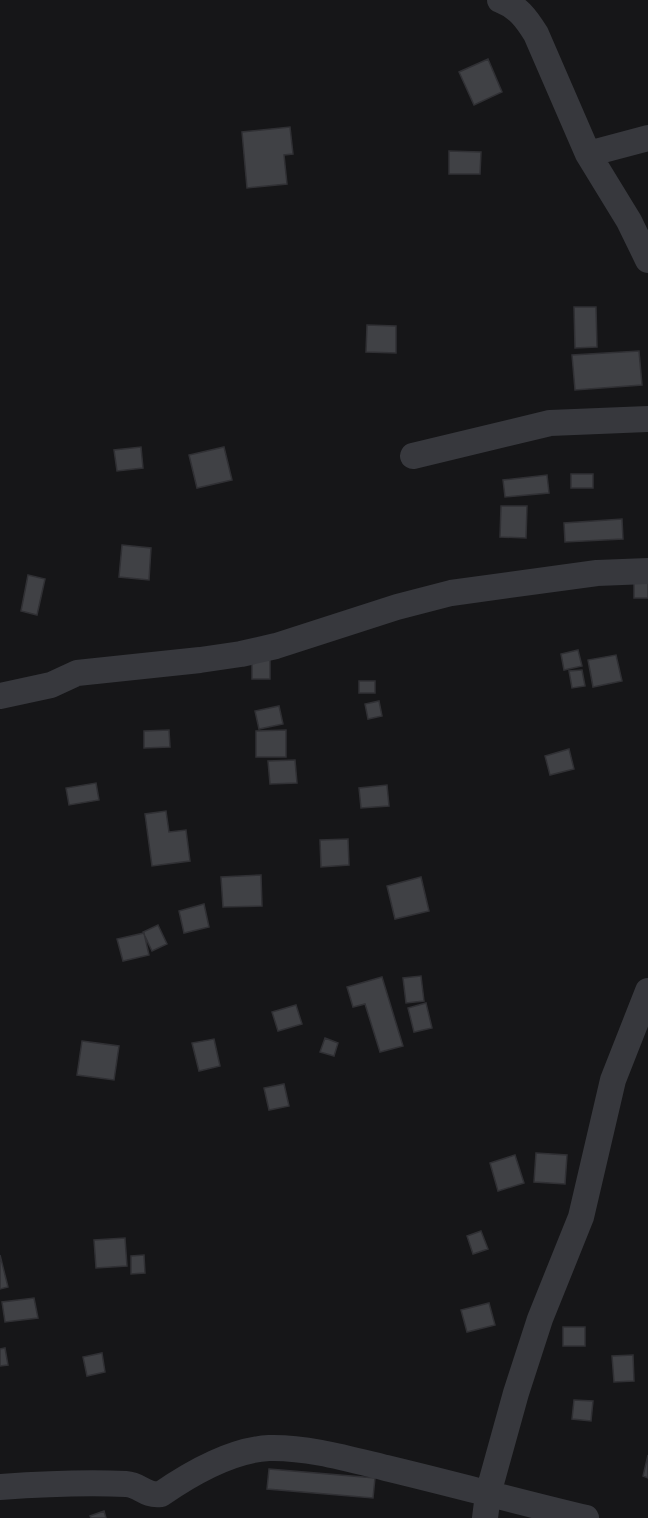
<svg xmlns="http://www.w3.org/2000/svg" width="648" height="1518" viewBox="0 0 648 1518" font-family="Karla,sans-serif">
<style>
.building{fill:#404145;stroke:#303034;stroke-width:1.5}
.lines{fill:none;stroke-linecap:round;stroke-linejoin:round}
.minor{stroke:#37383d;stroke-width:26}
</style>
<rect width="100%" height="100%" fill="#161618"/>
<!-- building -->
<path class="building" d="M488,59L502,92L474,105L459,72Z
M290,127L293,154L284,155L287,184L247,188L242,132Z
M449,151L481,152L480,174H449Z
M574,307H596L597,347L575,348Z
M367,325L396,326V353L366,352Z
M639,351L642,385L575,390L572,355Z
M141,447L143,468L117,471L114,450Z
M224,447L232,480L197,488L189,455Z
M571,474H593V488H571Z
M547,475L549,493L505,497L503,480Z
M501,506H527L526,538L500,537Z
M622,519L623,539L565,542L564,523Z
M122,545L151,548L149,580L119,577Z
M28,575L45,579L37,615L21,611Z
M648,577V598H634V578Z
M578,650L582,666L564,670L561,654Z
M252,652H270V679H252Z
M616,655L622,681L593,687L588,660Z
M582,670L585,686L572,688L569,671Z
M359,681H375V693H359Z
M379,701L382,716L368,719L365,704Z
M279,706L283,724L259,729L255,711Z
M169,730L170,747L144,748V731Z
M286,730V757H256V731Z
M569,749L574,769L550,775L545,756Z
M295,760L297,783L270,784L268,761Z
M96,783L99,800L69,805L66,788Z
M387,785L389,806L361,808L359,788Z
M166,811L169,832L186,830L190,861L152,866L145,814Z
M348,839L349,865L321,867L320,840Z
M261,875L262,906L223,907L221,877Z
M421,877L429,911L395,919L387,886Z
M204,904L209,927L184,933L179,911Z
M158,925L167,944L152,951L143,932Z
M144,933L149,955L123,961L117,939Z
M421,976L424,1001L406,1003L403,978Z
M382,977L403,1046L380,1052L365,1004L353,1007L347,987Z
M426,1003L432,1028L414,1032L408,1008Z
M296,1005L302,1024L278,1031L272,1012Z
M325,1038L338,1043L334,1056L320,1052Z
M214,1039L220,1066L199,1071L192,1043Z
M82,1041L119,1046L114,1080L77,1075Z
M284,1084L289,1106L269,1110L264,1088Z
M536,1153L567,1155L565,1184L534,1182Z
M515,1155L524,1183L498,1191L490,1163Z
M481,1231L488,1249L473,1254L467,1236Z
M125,1238L127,1266L96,1268L94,1240Z
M0,1255L8,1287L0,1289Z
M144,1255L145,1273L131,1274V1256Z
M34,1298L38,1318L5,1322L2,1302Z
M489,1303L495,1325L467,1332L461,1310Z
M563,1327H585V1346H563Z
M5,1348L8,1365L0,1366V1349Z
M102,1353L105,1372L87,1376L83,1357Z
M633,1355L634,1381L614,1382L612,1356Z
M574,1400L593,1401L591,1421L572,1419Z
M648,1455V1478L643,1476Z
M269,1469L375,1478L373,1498L267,1489Z
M104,1511L106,1518H91L90,1516Z"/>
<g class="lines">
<!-- minor -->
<path class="minor" d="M500,0C518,7 526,18 536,34L588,154L629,221L648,260
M588,154L648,138
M413,456L550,423L648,419
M0,696L51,685L77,673L200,660L241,654L276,646L397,607L451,593L597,573L648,571
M0,1487C42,1484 84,1482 126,1484C141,1485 144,1496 161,1494C190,1474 232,1450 269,1448C307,1447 349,1459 386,1468C453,1484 519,1502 586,1518
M485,1518L488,1494L516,1393L540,1319L581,1217L613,1080L648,991"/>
</g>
</svg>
